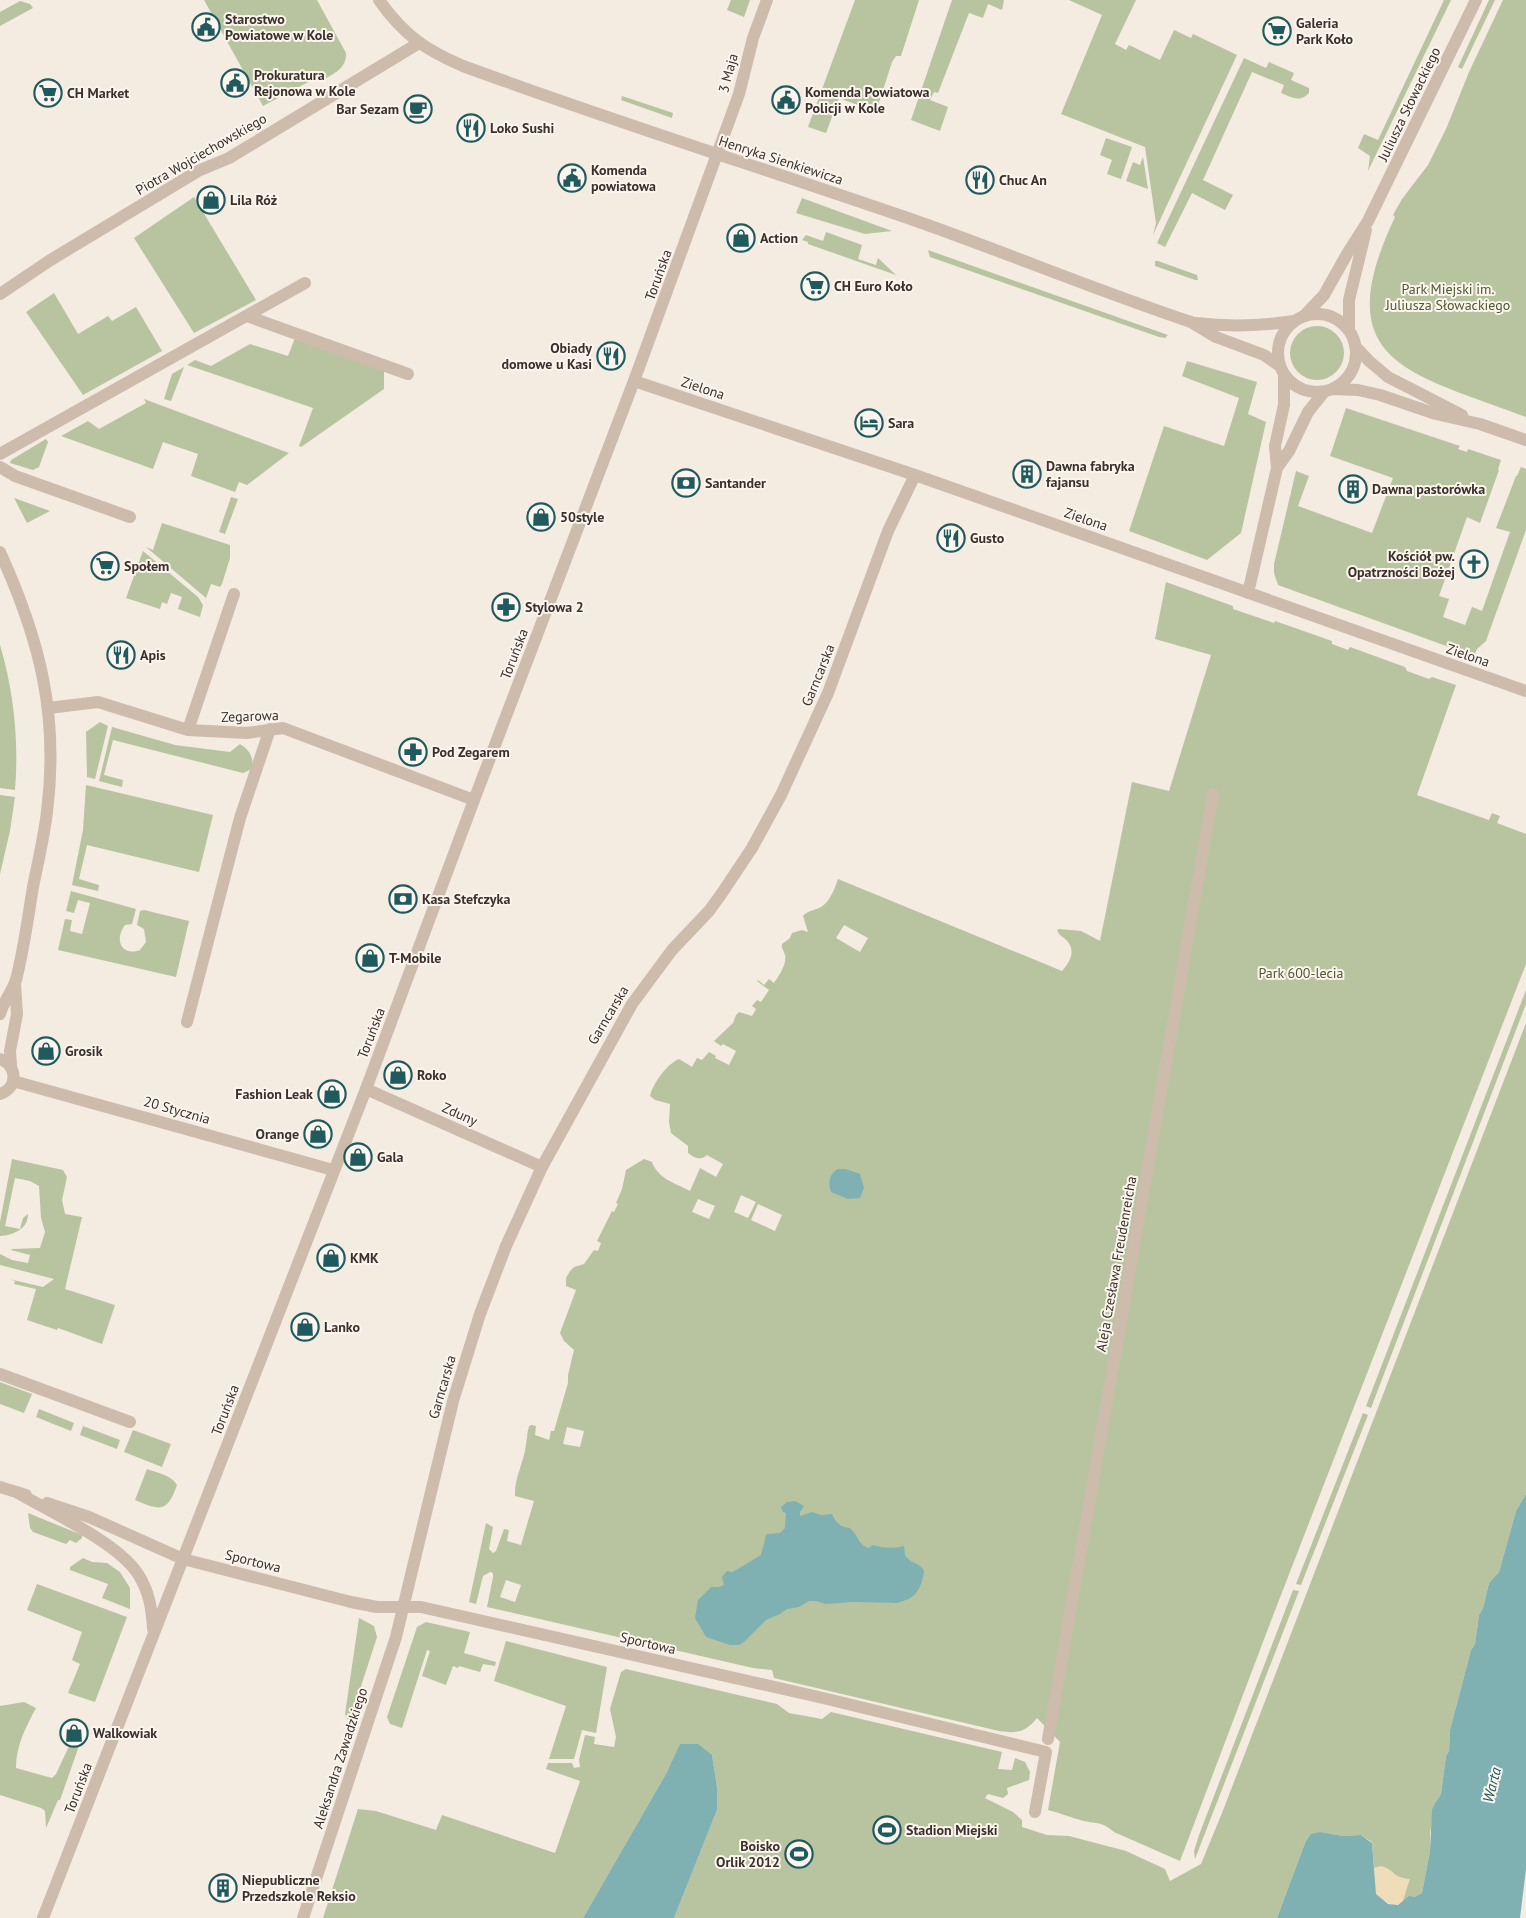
<svg xmlns="http://www.w3.org/2000/svg" width="1526" height="1918" viewBox="0 0 1526 1918" font-family="'PT Sans',sans-serif">
<style>
.green{fill:#b8c4a0;fill-rule:evenodd}
.sand{fill:#efdcb8}
.water{fill:#7fb0b2}
.lines{fill:none;stroke-linecap:round;stroke-linejoin:round}
.pedestrian{stroke:#cdbbac;stroke-width:12}
.minor{stroke:#cdbbac;stroke-width:12}
.tertiary{stroke:#cdbbac;stroke-width:12}
.labels{text-anchor:middle;stroke-width:4;stroke-linejoin:round;paint-order:stroke}
.poi-label{font-size:14px;font-weight:bold;fill:#3b302b;stroke:#fbf5ee;text-anchor:start}
.street-label{font-size:14px;fill:#3b302b;stroke:#fbf5ee}
.park-label{font-size:14px;fill:#4a5a2e;stroke:#fbf5ee}
.water-label{font-size:15px;font-style:italic;fill:#1f5a5e;stroke:#fbf5ee}
</style>
<rect width="100%" height="100%" fill="#f4ebe1"/>
<!-- green -->
<path class="green" d="M204,0H317L346,53C347,69 332,75 320,81L314,79L263,106Z
M731,0H750L744,17L727,10Z
M855,0H919L901,56H896L892,62L876,112L839,98L826,133L808,127Z
M952,0H1004L1002,10L988,4L983,18L969,13L938,93L934,92L930,100L948,107L940,131L911,120Z
M1069,0H1136L1115,44L1126,50L1129,45L1160,60L1174,30L1191,38L1193,34L1237,55L1153,235L1156,223L1145,147L1061,114L1102,15Z
M1444,0H1451L1368,171L1370,156L1358,148L1364,134L1378,140Z
M1489,0H1495L1462,69L1458,67Z
M1503,0H1526V417C1411,373 1325,364 1395,217L1393,215L1402,199L1428,165L1446,129L1469,72Z
M20,1L30,4L33,8L0,26V12Z
M1244,58L1266,68L1269,62L1294,73L1291,80L1309,88V93C1300,103 1291,97 1281,93L1284,85L1252,72L1203,180L1233,195L1225,210L1192,193L1165,247L1157,243Z
M622,96L673,113L672,118L621,100Z
M1106,138L1132,147L1121,179L1107,174L1112,160L1100,155Z
M1143,157L1148,189L1126,181L1133,162L1140,165Z
M194,197L256,300L194,333L134,238Z
M802,198L892,231L865,234L796,213Z
M826,232L862,245L858,259L876,265L878,258L896,275L808,244V242L802,240L806,235L823,241Z
M928,250L1168,335L1165,338L1159,337L930,257Z
M1155,261H1158L1197,275L1198,280H1195L1155,266Z
M54,293L78,334L108,316L112,321L136,307L162,351L83,395L26,312Z
M1290 353a27 27 0 1 1 54 0a27 27 0 1 1-54 0Z
M295,338L384,370V389L301,447L299,446L313,408L187,365L195,360L211,366L250,344L288,356Z
M1187,361L1257,382L1248,414L1266,422L1241,533L1207,560L1129,531L1164,426L1224,446L1239,398L1182,376Z
M184,367L171,401L164,399L172,374Z
M144,399L289,453L247,485L239,482L235,492L191,476L198,454L163,442L153,469L61,436L88,421L99,429L146,403Z
M1346,408L1460,446L1458,449L1467,452L1468,449L1501,460L1498,469L1499,470L1480,523L1467,517L1439,596L1449,599L1443,617L1465,625L1472,607L1482,611L1510,532L1496,528L1516,476H1517L1521,467L1526,469V530L1486,641L1477,649L1474,656L1278,585L1274,573V564L1296,471L1309,476L1298,506L1372,533L1393,478L1330,456Z
M46,439L48,442L39,467L33,470L10,463L11,460Z
M231,497L238,499L225,534L219,532Z
M14,498L17,499L50,511L27,523Z
M162,523L230,545V558L222,584L220,587L211,584L206,598L146,547L153,550Z
M143,551L198,597L203,605L200,617L178,609L182,597L171,593L167,604L162,602L160,609L126,598Z
M1166,582L1233,606V609L1274,623L1275,621L1332,641V644L1348,650L1350,647L1405,667L1407,671L1429,679L1432,677L1456,685L1417,795L1489,820L1492,813L1500,816L1497,823L1526,834V964L1274,1613L1180,1861L1114,1832C1101,1821 1098,1824 1084,1821C1072,1818 1060,1813 1048,1810L1060,1742L1037,1718C1026,1732 1016,1734 999,1731L774,1678L772,1670L753,1668L487,1607L493,1577V1573L490,1572L483,1576L476,1604L469,1602L486,1523L493,1527L489,1549L493,1553L496,1551L504,1529L509,1530L507,1541L521,1545L534,1501L515,1496C514,1478 524,1462 526,1445C527,1438 527,1433 529,1426L532,1425L536,1426L535,1435L549,1440L551,1431H554L568,1383V1375L574,1350L564,1341L560,1333L576,1290L566,1286V1278L570,1271L574,1267L584,1264L594,1250L598,1251L601,1243L597,1241L612,1211L614,1212L618,1204L616,1203L622,1189L626,1170L644,1159L652,1162C658,1179 675,1183 690,1191L700,1168L716,1177L723,1164L707,1155C701,1161 694,1158 688,1153V1146L671,1133L669,1122L670,1104L655,1100L650,1096C653,1083 667,1064 679,1059L692,1067L697,1058L702,1060L709,1052L716,1056L715,1058L729,1065L736,1051L723,1044L721,1046L714,1041L733,1023L736,1015L739,1012L752,1016L756,1009L752,1006L757,1000L761,1002L769,990L757,981L758,980L764,985L769,979L774,983C779,975 787,965 785,955C784,950 781,949 782,944L790,938L792,933L802,930L808,932L803,916C808,910 814,911 821,907C830,902 835,888 838,879L1062,971C1069,963 1076,952 1068,942C1064,937 1059,936 1057,930L1059,929L1081,931L1100,941L1132,782L1169,791L1211,655L1155,639ZM844,925L868,938L860,952L836,938ZM741,1195L756,1202L748,1218L734,1212ZM698,1199L715,1206L709,1219L692,1212ZM758,1204L782,1215L775,1231L751,1220ZM567,1427L584,1431L580,1447L563,1444ZM506,1580L521,1585L515,1602L500,1597Z
M0,645C14,692 19,742 15,790L0,788Z
M100,722L108,726L95,779L87,777L86,732Z
M112,727L175,745L230,752L240,744C250,750 254,758 252,769L243,773L113,740L104,775L123,780L122,787L99,781Z
M86,785L213,815L199,872L87,845L79,879L99,885L98,891L72,885L83,830Z
M0,795L15,797L10,831L0,874Z
M71,891L136,909L132,924L125,925C114,939 121,957 140,950L146,942L144,929L137,925L140,911L144,910L189,921L176,977L58,950L65,919L72,920L70,931L82,934L90,903L78,900L74,913L66,911Z
M1526,990V1004L1371,1408L1366,1406Z
M1526,1023V1494L1516,1511L1499,1572L1489,1583L1483,1608L1479,1615L1475,1644L1471,1650L1450,1730L1449,1751L1446,1756L1441,1794L1435,1803L1430,1833V1851L1422,1893L1402,1903L1409,1879C1391,1879 1392,1863 1374,1868L1372,1842L1361,1835L1343,1836L1321,1832L1305,1843L1277,1918H674L717,1810V1787L712,1755L681,1744L667,1772L583,1918H323L358,1809L376,1811L436,1830L442,1815L555,1853L580,1781L546,1769L548,1763H572L574,1768L580,1767L579,1760L585,1735L595,1737L594,1744L614,1747L616,1737L610,1709L621,1672L626,1669L777,1704L789,1713L822,1719L831,1712L1002,1752L998,1769L1012,1770L1015,1758L1025,1762L1030,1772L1029,1780L1007,1788L1008,1794L1003,1798L988,1794L985,1798L1013,1812L1022,1820V1827L1047,1835L1069,1836L1126,1851L1165,1869L1170,1881L1201,1864L1222,1813Z
M12,1159L63,1170L67,1177L62,1200L65,1214L82,1217L65,1289L115,1305L102,1344L58,1328L57,1330L27,1320L36,1289L14,1284L15,1281L9,1279L43,1287L54,1279L0,1265V1254L12,1260L28,1263L30,1255L11,1250L12,1249L40,1248L45,1232L41,1218L39,1186L30,1181L15,1178L5,1226L20,1229L23,1218L28,1214C28,1229 14,1235 0,1236V1222Z
M0,1382L32,1394L24,1413L0,1404Z
M39,1409L74,1423L71,1431L36,1417Z
M1363,1413L1368,1415L1301,1585L1296,1584Z
M83,1426L120,1440L117,1449L80,1435Z
M133,1430L171,1444L162,1467L124,1452Z
M147,1469C158,1473 171,1475 177,1485C167,1514 159,1510 135,1500Z
M28,1513L82,1535V1538L76,1543L70,1540L66,1544L33,1532L30,1528Z
M83,1558L92,1562L107,1563L120,1572L130,1588V1609L102,1598L108,1584L70,1570V1567Z
M37,1584L127,1617L95,1702L68,1693L80,1664L72,1660L82,1632L27,1610Z
M1293,1590L1299,1591L1195,1859L1194,1851L1199,1835Z
M359,1618L374,1626L377,1637L350,1720H348L345,1714Z
M426,1622L470,1632L464,1653L496,1662L495,1666L483,1664L480,1672L459,1666L458,1668L453,1666L446,1685L422,1676L430,1651L427,1650L402,1728L390,1724L387,1717L417,1627Z
M506,1641L607,1667L596,1733L582,1730L574,1759H549L566,1706L494,1681Z
M24,1702L36,1708C26,1727 16,1745 16,1768L52,1778L56,1774L71,1742L80,1743L60,1800H58L46,1828L45,1811L41,1808L0,1795V1706Z"/>
<!-- sand -->
<path class="sand" d="M1381,1866C1394,1870 1394,1879 1410,1879L1402,1903C1392,1908 1384,1901 1376,1895L1374,1868Z"/>
<!-- water -->
<path class="water" d="M838,1169H846L860,1174L864,1188L860,1198L848,1199L831,1192C828,1182 829,1174 838,1169Z
M1526,1494V1869L1520,1918H1277L1305,1843L1311,1834L1321,1832L1343,1836L1361,1835L1372,1843L1376,1894L1388,1904L1398,1905L1409,1896L1414,1897L1422,1893L1430,1851L1432,1810L1435,1803L1441,1794L1446,1756L1449,1751L1450,1730L1471,1650L1475,1644L1479,1615L1483,1608L1489,1583L1499,1572L1516,1511Z
M795,1501L804,1506L800,1512V1516L812,1512L821,1515L832,1514C836,1523 840,1527 850,1528C858,1535 858,1545 869,1548L873,1545C883,1548 895,1549 904,1546C905,1549 904,1552 905,1555C909,1563 921,1563 924,1571C923,1580 919,1594 910,1598C906,1601 903,1600 898,1603L853,1602L826,1604L816,1601H809L799,1607L787,1609L780,1614L766,1620L745,1641L739,1645H730L706,1637L695,1618L698,1600L711,1587H718L724,1585L722,1577L727,1571L732,1572L736,1570L761,1555L766,1535L768,1534L780,1533L785,1528L786,1513L783,1512L781,1507L787,1502Z
M680,1744H698L712,1755L717,1787V1810L674,1918H583L667,1772Z"/>
<g class="lines">
<!-- pedestrian -->
<path class="pedestrian" d="M1048,1739L1213,794"/>
<!-- minor -->
<path class="minor" d="M247,316L408,374
M1304,316L1324,295L1347,254L1368,221L1476,0
M1349,330V300L1366,230
M634,381L915,475L1526,691
M0,454L305,283
M0,467L15,476L130,517
M1277,468L1275,446L1284,405V374
M1248,593L1277,468L1289,451L1308,412L1324,392
M49,708L98,702L188,730L247,733L283,728L474,800
M188,730L234,594
M187,1022L240,818L270,729
M13,1081L333,1170
M366,1089L542,1167
M0,1374L130,1422
M183,1559L351,1602L377,1607H421L823,1698L1046,1752L1035,1812
M303,1918L396,1637L453,1401L480,1314L506,1246L542,1167L632,1004L672,950L709,911L722,893L752,848L781,795L828,693L888,531L915,475"/>
<!-- tertiary -->
<path class="tertiary" d="M379,0C403,34 425,50 463,66C615,122 769,170 922,223C1012,255 1101,292 1191,322L1216,337L1264,355L1280,366
M0,294L49,261L198,171L229,158L419,43
M1278 353a39 39 0 1 1 78 0a39 39 0 1 1-78 0Z
M1196,323C1229,327 1261,326 1294,321
M1355,346L1369,361L1388,377L1462,415
M1332,389L1358,390L1380,395L1436,414L1480,424L1526,440
M0,552C40,640 59,715 47,812C44,837 38,862 33,887C28,917 24,949 16,980C12,992 3,1002 0,1014
M0,1059C18,1066 18,1088 0,1094
M11,1066L10,1051L17,1014L15,984
M0,1487L26,1495
M18,1493C51,1512 118,1543 138,1574C149,1591 152,1609 153,1629
M47,1503L89,1517L183,1559
M43,1918L366,1089L474,800L634,381L739,94L753,38L767,0"/>
</g>
<!-- icons -->
<defs>
<g id="civic-ring" transform="scale(1.4375)"><circle r="9.5" fill="#fbf5ee" stroke="#1f5a5e" stroke-width="1.5"/><path d="M-.6-6.5H3V-4.5H.6V-3L4-1V1h2V6H-6V1h2V-1L-.6-3ZM-1.2 2.5V6h2.4V2.5Z" fill="#1f5a5e"/></g>
<g id="supermarket-ring" transform="scale(1.4375)"><circle r="9.5" fill="#fbf5ee" stroke="#1f5a5e" stroke-width="1.5"/><path d="M-6-5.5h2.5l.6 2H6L4.5 2H-2.5L-4.4-4H-6ZM-1.5 3.2a1.3 1.3 0 1 0 .1 0ZM3 3.2a1.3 1.3 0 1 0 .1 0Z" fill="#1f5a5e"/></g>
<g id="cafe-ring" transform="scale(1.4375)"><circle r="9.5" fill="#fbf5ee" stroke="#1f5a5e" stroke-width="1.5"/><path d="M-5.5-4.5H6V0H3Q3 3.5 0 3.5H-2.5Q-5.5 3.5-5.5 0ZM3-3.2v2h1.7v-2ZM-6 4.5H4V6H-6Z" fill="#1f5a5e"/></g>
<g id="restaurant-ring" transform="scale(1.4375)"><circle r="9.5" fill="#fbf5ee" stroke="#1f5a5e" stroke-width="1.5"/><path d="M-5-6h1v4h1v-4h1v4h1v-4h1v5L-1.5 .5V6h-2V.5L-5-1ZM5-6V6H3V1.5H1.5Q1.5-4 5-6Z" fill="#1f5a5e"/></g>
<g id="shop-ring" transform="scale(1.4375)"><circle r="9.5" fill="#fbf5ee" stroke="#1f5a5e" stroke-width="1.5"/><path d="M-5-2.5h2.3a2.7 3.5 0 0 1 5.4 0H5L5.5 6h-11ZM-1.5-2.5h3a1.5 2.3 0 0 0-3 0Z" fill="#1f5a5e"/></g>
<g id="hotel-ring" transform="scale(1.4375)"><circle r="9.5" fill="#fbf5ee" stroke="#1f5a5e" stroke-width="1.5"/><path d="M-6-4.5h1.5V1H6V5H4.5V3h-9V5H-6ZM-4 0a1.8 1.8 0 1 1 3.6 0ZM.5 0V-2.5h3Q6-2.5 6 0Z" fill="#1f5a5e"/></g>
<g id="building-ring" transform="scale(1.4375)"><circle r="9.5" fill="#fbf5ee" stroke="#1f5a5e" stroke-width="1.5"/><path d="M-4-6H4V6H1V3H-1V6H-4ZM-2.5-4.3h1.7v1.8h-1.7ZM.8-4.3h1.7v1.8H.8ZM-2.5-1h1.7V.8h-1.7ZM.8-1h1.7V.8H.8Z" fill="#1f5a5e"/></g>
<g id="bank-ring" transform="scale(1.4375)"><circle r="9.5" fill="#fbf5ee" stroke="#1f5a5e" stroke-width="1.5"/><path d="M-6-4H6V4H-6ZM0-2.3a2.3 2.3 0 1 0 0 4.6a2.3 2.3 0 1 0 0-4.6Z" fill="#1f5a5e"/></g>
<g id="church-ring" transform="scale(1.4375)"><circle r="9.5" fill="#fbf5ee" stroke="#1f5a5e" stroke-width="1.5"/><path d="M-1.2-6h2.4v3.5h3.3v2.4h-3.3V6h-2.4V-.1h-3.3v-2.4h3.3Z" fill="#1f5a5e"/></g>
<g id="pharmacy-ring" transform="scale(1.4375)"><circle r="9.5" fill="#fbf5ee" stroke="#1f5a5e" stroke-width="1.5"/><path d="M-2-6h4v4h4v4h-4v4h-4v-4h-4v-4h4Z" fill="#1f5a5e"/></g>
<g id="stadium-ring" transform="scale(1.4375)"><circle r="9.5" fill="#fbf5ee" stroke="#1f5a5e" stroke-width="1.5"/><path d="M0-5a6.5 5 0 1 0 0 10a6.5 5 0 1 0 0-10ZM-3.5-1.8h7v3.6h-7Z" fill="#1f5a5e"/></g>
</defs>
<g fill-rule="evenodd">
<use href="#civic-ring" x="206" y="27"/>
<use href="#supermarket-ring" x="1277" y="31"/>
<use href="#civic-ring" x="235" y="83"/>
<use href="#supermarket-ring" x="48" y="93"/>
<use href="#civic-ring" x="786" y="100"/>
<use href="#cafe-ring" x="418" y="109"/>
<use href="#restaurant-ring" x="471" y="128"/>
<use href="#civic-ring" x="572" y="178"/>
<use href="#restaurant-ring" x="980" y="180"/>
<use href="#shop-ring" x="211" y="200"/>
<use href="#shop-ring" x="741" y="238"/>
<use href="#supermarket-ring" x="815" y="286"/>
<use href="#restaurant-ring" x="611" y="356"/>
<use href="#hotel-ring" x="869" y="423"/>
<use href="#building-ring" x="1027" y="474"/>
<use href="#bank-ring" x="686" y="483"/>
<use href="#building-ring" x="1353" y="489"/>
<use href="#shop-ring" x="541" y="517"/>
<use href="#restaurant-ring" x="951" y="538"/>
<use href="#church-ring" x="1474" y="564"/>
<use href="#supermarket-ring" x="105" y="566"/>
<use href="#pharmacy-ring" x="506" y="607"/>
<use href="#restaurant-ring" x="121" y="655"/>
<use href="#pharmacy-ring" x="413" y="752"/>
<use href="#bank-ring" x="403" y="899"/>
<use href="#shop-ring" x="370" y="958"/>
<use href="#shop-ring" x="46" y="1051"/>
<use href="#shop-ring" x="398" y="1075"/>
<use href="#shop-ring" x="332" y="1094"/>
<use href="#shop-ring" x="318" y="1134"/>
<use href="#shop-ring" x="358" y="1157"/>
<use href="#shop-ring" x="331" y="1258"/>
<use href="#shop-ring" x="305" y="1327"/>
<use href="#shop-ring" x="74" y="1733"/>
<use href="#stadium-ring" x="887" y="1830"/>
<use href="#stadium-ring" x="799" y="1854"/>
<use href="#building-ring" x="223" y="1888"/>
</g>
<g class="labels">
<!-- poi labels -->
<g class="poi-label">
<text x="225" y="24">Starostwo<tspan x="225" dy="16">Powiatowe w Kole</tspan></text>
<text x="1296" y="28">Galeria<tspan x="1296" dy="16">Park Koło</tspan></text>
<text x="254" y="80">Prokuratura<tspan x="254" dy="16">Rejonowa w Kole</tspan></text>
<text x="805" y="97">Komenda Powiatowa<tspan x="805" dy="16">Policji w Kole</tspan></text>
<text x="67" y="98">CH Market</text>
<text x="399" y="114" text-anchor="end">Bar Sezam</text>
<text x="490" y="133">Loko Sushi</text>
<text x="591" y="175">Komenda<tspan x="591" dy="16">powiatowa</tspan></text>
<text x="999" y="185">Chuc An</text>
<text x="230" y="205">Lila Róż</text>
<text x="760" y="243">Action</text>
<text x="834" y="291">CH Euro Koło</text>
<text x="592" y="353" text-anchor="end">Obiady<tspan x="592" dy="16">domowe u Kasi</tspan></text>
<text x="888" y="428">Sara</text>
<text x="1046" y="471">Dawna fabryka<tspan x="1046" dy="16">fajansu</tspan></text>
<text x="705" y="488">Santander</text>
<text x="1372" y="494">Dawna pastorówka</text>
<text x="560" y="522">50style</text>
<text x="970" y="543">Gusto</text>
<text x="1455" y="561" text-anchor="end">Kościół pw.<tspan x="1455" dy="16">Opatrzności Bożej</tspan></text>
<text x="124" y="571">Społem</text>
<text x="525" y="612">Stylowa 2</text>
<text x="140" y="660">Apis</text>
<text x="432" y="757">Pod Zegarem</text>
<text x="422" y="904">Kasa Stefczyka</text>
<text x="389" y="963">T-Mobile</text>
<text x="65" y="1056">Grosik</text>
<text x="417" y="1080">Roko</text>
<text x="313" y="1099" text-anchor="end">Fashion Leak</text>
<text x="299" y="1139" text-anchor="end">Orange</text>
<text x="377" y="1162">Gala</text>
<text x="350" y="1263">KMK</text>
<text x="324" y="1332">Lanko</text>
<text x="93" y="1738">Walkowiak</text>
<text x="906" y="1835">Stadion Miejski</text>
<text x="780" y="1851" text-anchor="end">Boisko<tspan x="780" dy="16">Orlik 2012</tspan></text>
<text x="242" y="1885">Niepubliczne<tspan x="242" dy="16">Przedszkole Reksio</tspan></text>
</g>
<!-- street labels -->
<g class="street-label">
<text transform="translate(728 73) rotate(-75)" y="5">3 Maja</text>
<text transform="translate(1409 104) rotate(-64)" y="5">Juliusza Słowackiego</text>
<text transform="translate(201 154) rotate(-30)" y="5">Piotra Wojciechowskiego</text>
<text transform="translate(781 160) rotate(18)" y="5">Henryka Sienkiewicza</text>
<text transform="translate(658 275) rotate(-70)" y="5">Toruńska</text>
<text transform="translate(703 388) rotate(18)" y="5">Zielona</text>
<text transform="translate(1086 519) rotate(19)" y="5">Zielona</text>
<text transform="translate(514 654) rotate(-69)" y="5">Toruńska</text>
<text transform="translate(1468 655) rotate(19)" y="5">Zielona</text>
<text transform="translate(818 675) rotate(-68)" y="5">Garncarska</text>
<text transform="translate(250 716) rotate(-2)" y="5">Zegarowa</text>
<text transform="translate(608 1015) rotate(-59)" y="5">Garncarska</text>
<text transform="translate(371 1033) rotate(-69)" y="5">Toruńska</text>
<text transform="translate(177 1110) rotate(16)" y="5">20 Stycznia</text>
<text transform="translate(460 1114) rotate(24)" y="5">Zduny</text>
<text transform="translate(1116 1264) rotate(-80)" y="5">Aleja Czesława Freudenreicha</text>
<text transform="translate(442 1387) rotate(-74)" y="5">Garncarska</text>
<text transform="translate(225 1410) rotate(-69)" y="5">Toruńska</text>
<text transform="translate(253 1561) rotate(14)" y="5">Sportowa</text>
<text transform="translate(648 1643) rotate(13)" y="5">Sportowa</text>
<text transform="translate(340 1758) rotate(-72)" y="5">Aleksandra Zawadzkiego</text>
<text transform="translate(78 1788) rotate(-69)" y="5">Toruńska</text>
</g>
<!-- park labels -->
<g class="park-label">
<text x="1448" y="294">Park Miejski im.<tspan x="1448" dy="16">Juliusza Słowackiego</tspan></text>
<text x="1301" y="978">Park 600-lecia</text>
</g>
<!-- water labels -->
<g class="water-label">
<text transform="translate(1492 1785) rotate(-76)" y="5">Warta</text>
</g>
</g>
</svg>
